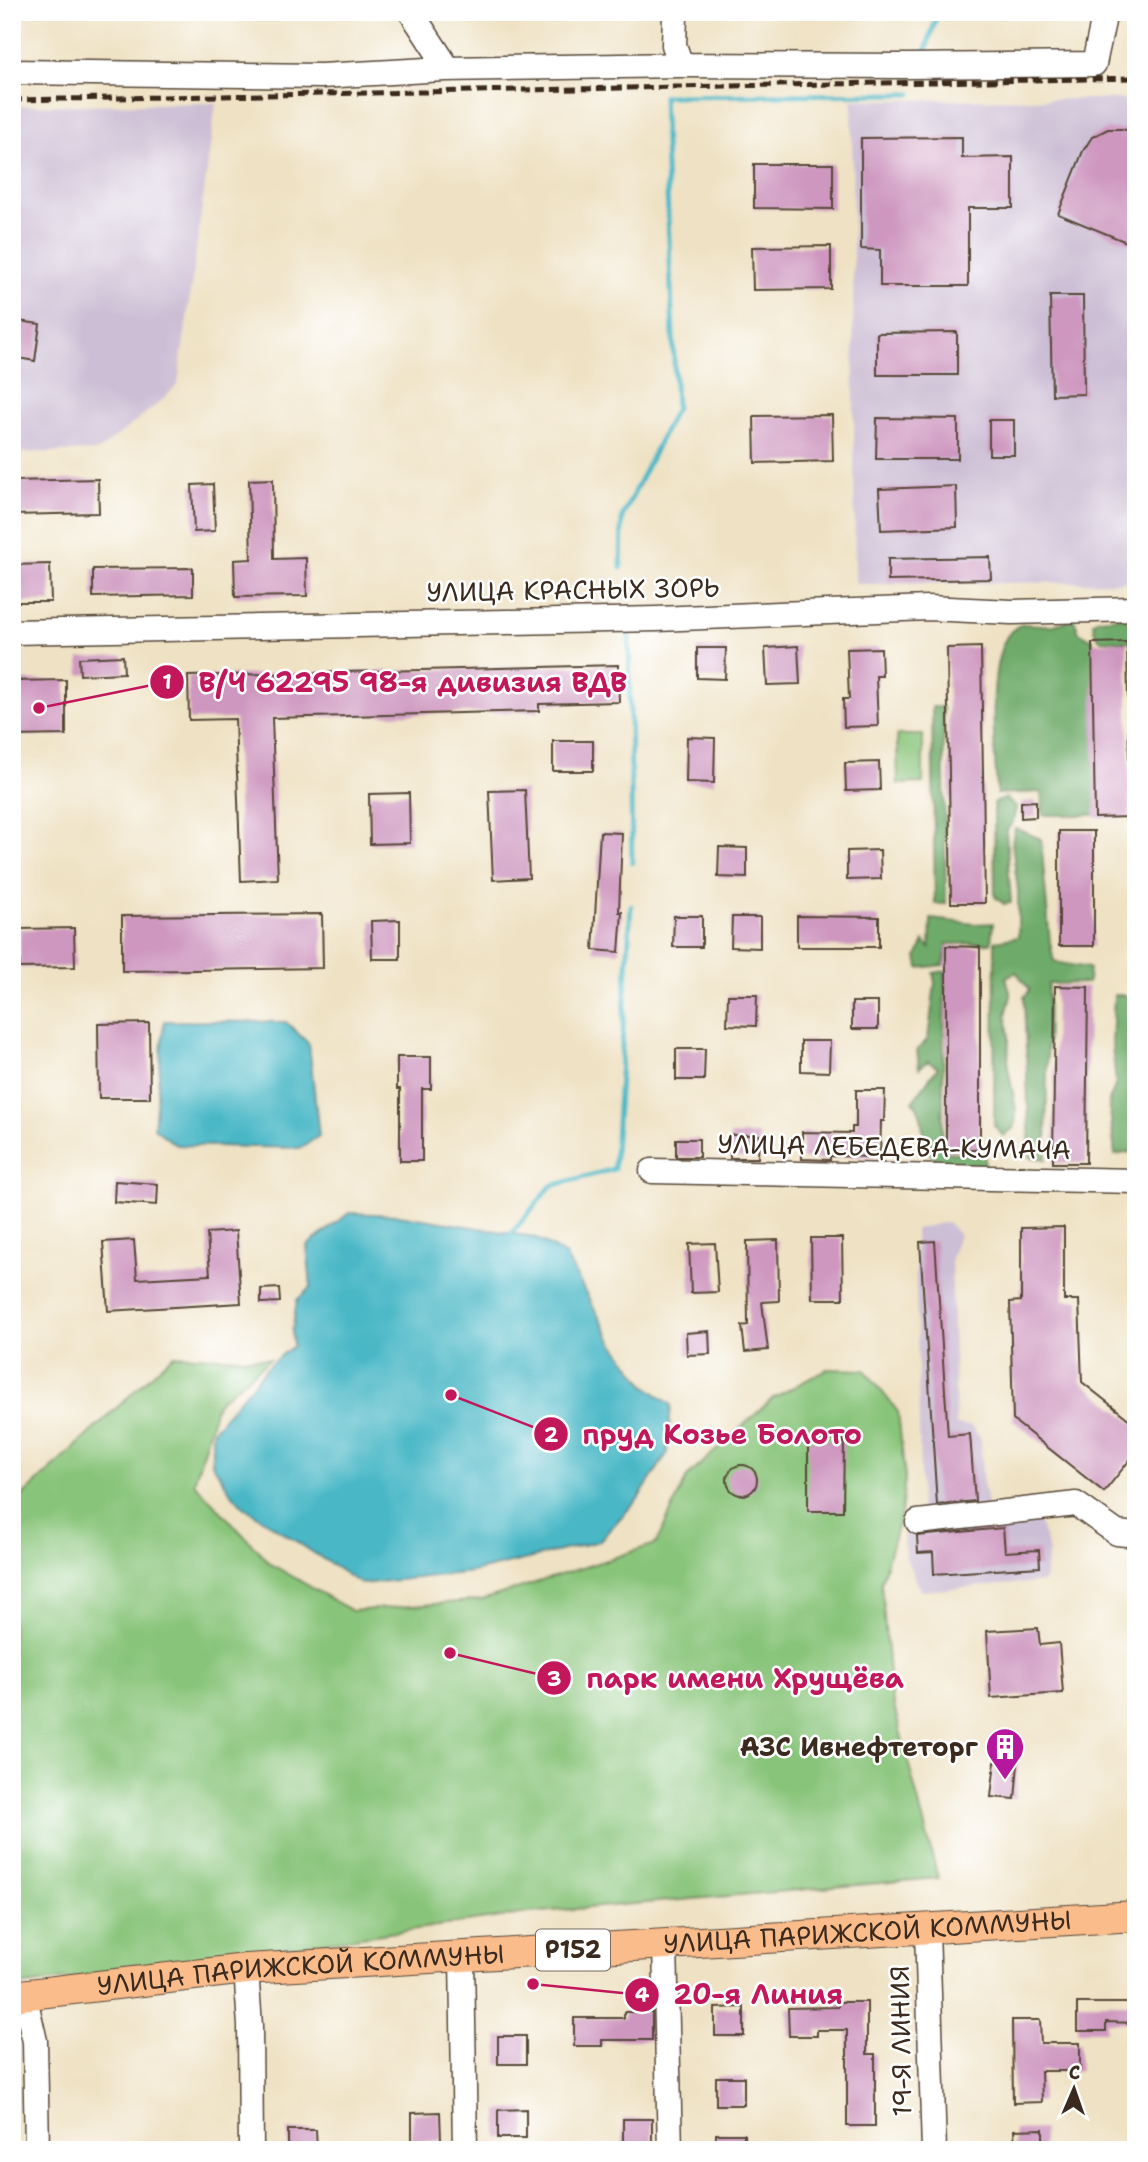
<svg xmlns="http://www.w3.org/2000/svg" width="1148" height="2162" viewBox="0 0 1148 2162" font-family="'Shantell Sans',sans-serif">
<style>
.industrial{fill:#ccbed4}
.green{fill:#88c479;stroke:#62774c;stroke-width:2}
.forest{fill:#6eaa69;stroke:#546a44;stroke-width:2}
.water{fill:#4ab7c6;stroke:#427072;stroke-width:2}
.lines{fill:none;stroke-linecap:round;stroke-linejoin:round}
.stream{stroke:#4ab7c6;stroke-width:5}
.building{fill:#ce97bf}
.minor-casing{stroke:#564637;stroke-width:27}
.major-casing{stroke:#564637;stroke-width:32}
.minor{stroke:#fff;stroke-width:24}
.major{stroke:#fabc8b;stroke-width:30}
.rail{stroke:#3b2a1e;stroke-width:5;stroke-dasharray:10 5;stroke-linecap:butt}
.labels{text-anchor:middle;stroke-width:5;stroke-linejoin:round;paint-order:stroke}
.shield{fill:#fff;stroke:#766a62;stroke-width:2}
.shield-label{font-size:24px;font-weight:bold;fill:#3b2a1e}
.street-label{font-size:26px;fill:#3b2a1e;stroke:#fff}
.poi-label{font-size:26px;font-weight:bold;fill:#3b2a1e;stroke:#fff;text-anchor:end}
.leader{fill:none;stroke:#c2185b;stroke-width:2.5}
.callout-dot{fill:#c2185b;stroke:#fff;stroke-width:2.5}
.mark-label{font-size:21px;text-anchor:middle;font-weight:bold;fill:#fff}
.callout-label{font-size:28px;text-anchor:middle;font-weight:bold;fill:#c2185b;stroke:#fff;stroke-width:5;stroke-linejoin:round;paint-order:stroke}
</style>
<rect width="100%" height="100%" fill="#fff"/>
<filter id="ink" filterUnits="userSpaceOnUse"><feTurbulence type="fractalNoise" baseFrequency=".0143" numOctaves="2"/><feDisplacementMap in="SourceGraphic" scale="14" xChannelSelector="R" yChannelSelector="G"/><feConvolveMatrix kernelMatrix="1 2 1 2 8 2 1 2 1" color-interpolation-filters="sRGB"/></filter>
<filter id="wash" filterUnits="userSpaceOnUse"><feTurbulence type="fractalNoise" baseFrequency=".00686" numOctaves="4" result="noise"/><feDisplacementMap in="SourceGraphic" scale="28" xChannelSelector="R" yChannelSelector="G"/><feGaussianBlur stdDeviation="1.57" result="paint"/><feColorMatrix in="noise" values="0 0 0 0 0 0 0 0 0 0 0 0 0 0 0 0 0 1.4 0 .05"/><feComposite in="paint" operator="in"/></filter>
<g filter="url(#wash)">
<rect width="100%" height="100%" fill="#efe2c4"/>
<!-- industrial -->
<path class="industrial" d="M1136,99V582L855,584L852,100Z
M216,103L178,384L161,401L98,451L12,453V106Z
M947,1222L959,1235L951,1258L956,1425L971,1426L981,1439L982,1477L988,1510L921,1518L915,1229Z
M1037,1516L1049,1551L1044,1582L921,1591L905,1556L903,1536L912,1526Z"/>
<!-- green -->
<path class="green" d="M897,735H923V783L898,784Z
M173,1355L270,1359L217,1403L194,1483L271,1564L352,1611L482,1600L656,1544L687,1477L773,1398L827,1369L865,1370L898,1412L905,1479L901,1513L881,1583L891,1695L938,1878L529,1913L12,1987V1506Z"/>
<!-- forest -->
<path class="forest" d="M1123,617L1136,626V642L1101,640L1095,632L1093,623L1098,619Z
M1074,620L1079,632L1093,640L1096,815H1043L1041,792L997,794C996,760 981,637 1021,625C1031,622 1043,627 1054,625C1061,623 1066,621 1074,620Z
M932,707H943L946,904H935Z
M1006,798L1016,807L1013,822L1006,831L1011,903L1004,904L995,897L994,803Z
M1015,828L1041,839L1050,942L1054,962L1089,968L1088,983L1048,984L1046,1159L1030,1157L1024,997L1030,990L1016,972L1006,977L1011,996L1006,1015L1009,1037L1008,1067L1016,1110L1015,1127L1003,1136L994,1125L995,941L1018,937V891L1012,843Z
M931,919L976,924L993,923L991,943L947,944L944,965L919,968L917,957L924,941L930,948Z
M945,971L942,1152L985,1154V1175C955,1170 927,1169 923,1132C922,1119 921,1111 913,1101L938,1067L928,1061L919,1068L917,1050L928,1039L935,983L933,973Z
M1114,995H1136V1151L1115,1155L1109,1101L1116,1083L1112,1046Z"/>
<!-- water -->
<path class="water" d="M164,1021L286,1022L309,1044L319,1136L300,1148L176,1145L154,1128Z
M349,1213L399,1215L534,1237L565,1255L612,1341L645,1385L671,1405L667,1454L638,1499L599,1541L536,1557L472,1572L361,1584L244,1507L231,1493L212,1463V1431L269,1365L293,1346L292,1332L297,1300L311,1287L307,1246Z"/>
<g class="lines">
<!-- stream -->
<path class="stream" d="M925,53L938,12
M621,568L622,517L676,408L663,96L911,94
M629,629L632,863
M512,1233L551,1186L614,1169L631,906"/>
</g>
<g id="blocks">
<!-- building -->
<path class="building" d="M1108,129H1121L1136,132V246L1058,214L1083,151L1092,137Z
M962,137V158L1013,157V208H968V286H880V250L861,249V138Z
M754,164H833V209L754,208Z
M831,246V289L753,290L752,247Z
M1050,296H1083L1084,394L1052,395Z
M12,320L40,324L35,361L12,357Z
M957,332V375H877V333Z
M832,415L833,461L755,463L754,416Z
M877,418L958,419V459H876Z
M989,420H1014V455H989Z
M98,479L99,513L12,515V481Z
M273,479L274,559L306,558L307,596L235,597L234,560L251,559L249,480Z
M213,484L215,531L194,532L192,485Z
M956,486L957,527L881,530L879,489Z
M990,557L991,579L888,581V559Z
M50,564L51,602H12V565Z
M193,568V595L93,597V569Z
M1127,642L1130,817L1095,818L1092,643Z
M798,646L800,684L767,685L765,648Z
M981,647L985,903H951L947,648Z
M697,648H726L725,679L697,678Z
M881,648L882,676H876L878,726L844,727L843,699H849L847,649Z
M123,656L124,673L80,675L79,658Z
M618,665L619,702L539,704V711L272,718L278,879L241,881L235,719L189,720L188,676Z
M66,680V735L12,736V681Z
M687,737L715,738L714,783L686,782Z
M553,741H593V771H553Z
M879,762L880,790L846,791L845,763Z
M525,790L529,878L493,880L489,791Z
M409,793L410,843L370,844L369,794Z
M1036,801V817L1021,818V802Z
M1059,831H1094V946H1059Z
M600,832L622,833L619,912H622L619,952L593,950Z
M719,847L747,848V878L718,877Z
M880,850L881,879L847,880V851Z
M322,914L323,968L122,971V916Z
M674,916H702V947H673Z
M797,916L879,917V947H797Z
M732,917H760V948L731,947Z
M400,920V959H372L371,921Z
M74,928L75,967L20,968V929Z
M946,946L980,947V1150H946Z
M1055,986L1088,987L1086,1163H1053Z
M728,995H757L756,1026L727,1025Z
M852,1002H878V1029H852Z
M149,1023L150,1098H99L98,1024Z
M801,1041H830L829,1072L801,1071Z
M676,1049H705L704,1080H676Z
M397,1057H431V1089H422V1161H400V1089H397Z
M856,1090H885L884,1121H881L880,1157L830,1156V1160L802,1159V1132L852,1133V1127H856Z
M730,1135H759L758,1158H730Z
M676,1139H699V1157H676Z
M115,1181L158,1184L157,1205L114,1202Z
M1064,1227V1300H1079L1082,1382L1136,1425V1452L1104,1492L1013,1420L1010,1302L1021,1301V1228Z
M236,1231L241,1303L108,1311L103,1242L134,1240L137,1279L210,1275L207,1233Z
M811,1238H842L843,1299H812Z
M778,1240L779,1301L762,1302L768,1350L745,1352L742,1326L748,1325L747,1241Z
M935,1241L948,1436L970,1434L975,1501L937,1505L920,1242Z
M715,1243L718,1292L691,1293L689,1244Z
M279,1288L280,1302L261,1303V1289Z
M709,1331L710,1354L687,1355L686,1333Z
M808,1440H844L843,1511H808Z
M727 1480a15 15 0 1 1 30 0a15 15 0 1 1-30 0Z
M1003,1528L1005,1552L1039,1550L1040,1567L934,1574L933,1552L918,1553L917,1536Z
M1038,1628L1040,1645L1059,1643L1063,1693L991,1698L987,1631Z
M995,1762L1018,1764L1015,1799L991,1797Z
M838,2002H867V2054H875V2126H847V2030H817V2036H789L788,2008L838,2007Z
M1077,2003H1136V2023L1106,2022V2031H1077Z
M744,2007V2036H715V2008Z
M624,2012H652V2040H602V2046H574V2018H624Z
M1012,2020H1040L1041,2043H1080V2071H1041L1042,2102L1013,2103Z
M498,2036H526V2064H498Z
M716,2077H744V2105H716Z
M526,2109V2138H498V2110Z
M440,2112L441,2141H412V2113Z
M623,2119H652V2147H623Z
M1043,2129V2150H1015L1014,2130Z
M288,2130H316L317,2150H288Z
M716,2134H744V2150H716Z"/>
</g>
</g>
<g filter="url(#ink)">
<use href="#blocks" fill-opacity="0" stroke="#564637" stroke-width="2"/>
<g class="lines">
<!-- minor casing -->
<g class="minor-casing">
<path id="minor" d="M411,12L445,64V69
M673,12L675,15L674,45L681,65
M12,72L321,76L445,69L681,65L907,66L1094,64L1105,12
M12,632L657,619L928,608L1011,612L1136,609
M652,1171L1136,1181
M918,1522L1076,1504L1117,1533L1136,1535
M927,1930L934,2150
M665,1945L670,2150
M462,1956L465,2150
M246,1969L250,2026L251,2150
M24,1994L35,2041L37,2150"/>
</g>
<!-- major casing -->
<g class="major-casing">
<g id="major">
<path id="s1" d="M12,1996L246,1969L1136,1916"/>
</g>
</g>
<!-- minor -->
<use href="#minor" class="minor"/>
<!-- major -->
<use href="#major" class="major"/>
<!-- rail -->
<path class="rail" d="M12,100L1136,78"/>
</g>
</g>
<!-- icons -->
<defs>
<g id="building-pin" transform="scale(2.0125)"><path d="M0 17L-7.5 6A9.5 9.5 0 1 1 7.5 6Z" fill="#b5179e" stroke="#fff"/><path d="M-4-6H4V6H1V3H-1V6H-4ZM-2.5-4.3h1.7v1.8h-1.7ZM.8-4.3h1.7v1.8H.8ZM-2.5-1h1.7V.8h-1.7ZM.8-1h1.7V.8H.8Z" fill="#fff"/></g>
</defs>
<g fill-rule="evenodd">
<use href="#building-pin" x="1005" y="1747"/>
</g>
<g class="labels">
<!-- shield labels -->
<rect class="shield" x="536" y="1929.5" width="74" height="41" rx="5"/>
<g class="shield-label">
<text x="573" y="1958">Р152</text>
</g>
<!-- street labels -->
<g class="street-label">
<text transform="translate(573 590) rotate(-1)" y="9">УЛИЦА КРАСНЫХ ЗОРЬ</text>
<text transform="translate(894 1147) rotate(1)" y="9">УЛИЦА ЛЕБЕДЕВА-КУМАЧА</text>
<text dy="9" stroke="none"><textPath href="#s1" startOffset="858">УЛИЦА ПАРИЖСКОЙ КОММУНЫ</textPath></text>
<text dy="9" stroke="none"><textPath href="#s1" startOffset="290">УЛИЦА ПАРИЖСКОЙ КОММУНЫ</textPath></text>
<text transform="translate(901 2041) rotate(-91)" y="9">19-Я ЛИНИЯ</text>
</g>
<!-- poi labels -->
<g class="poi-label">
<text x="978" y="1756">АЗС Ивнефтеторг</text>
</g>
</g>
<!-- callouts -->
<path class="leader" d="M39 708L167 682M451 1395L551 1434M450 1653L554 1678M533 1984L642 1995"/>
<g class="callout-dot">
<circle cx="39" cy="708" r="7"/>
<circle cx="451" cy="1395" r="7"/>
<circle cx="450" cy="1653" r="7"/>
<circle cx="533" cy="1984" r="7"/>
<circle cx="167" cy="682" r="18"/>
<circle cx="551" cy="1434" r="18"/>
<circle cx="554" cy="1678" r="18"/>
<circle cx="642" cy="1995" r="18"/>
</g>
<g class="mark-label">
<text x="167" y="689">1</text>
<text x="551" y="1442">2</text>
<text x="554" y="1686">3</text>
<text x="642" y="2002">4</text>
</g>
<g class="callout-label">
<text x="413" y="692">В/Ч 62295 98-я дивизия ВДВ</text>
<text x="722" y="1444">пруд Козье Болото</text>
<text x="745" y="1688">парк имени Хрущёва</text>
<text x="758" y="2004">20-я Линия</text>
</g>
<!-- margin -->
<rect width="1148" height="2162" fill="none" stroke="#fff" stroke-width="42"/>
<!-- north arrow -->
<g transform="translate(1074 2089) rotate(2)" stroke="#ffffff" stroke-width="5" paint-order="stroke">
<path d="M0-5L12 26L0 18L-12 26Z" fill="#3b2a1e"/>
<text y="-10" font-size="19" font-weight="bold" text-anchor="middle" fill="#3b2a1e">С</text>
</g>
</svg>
